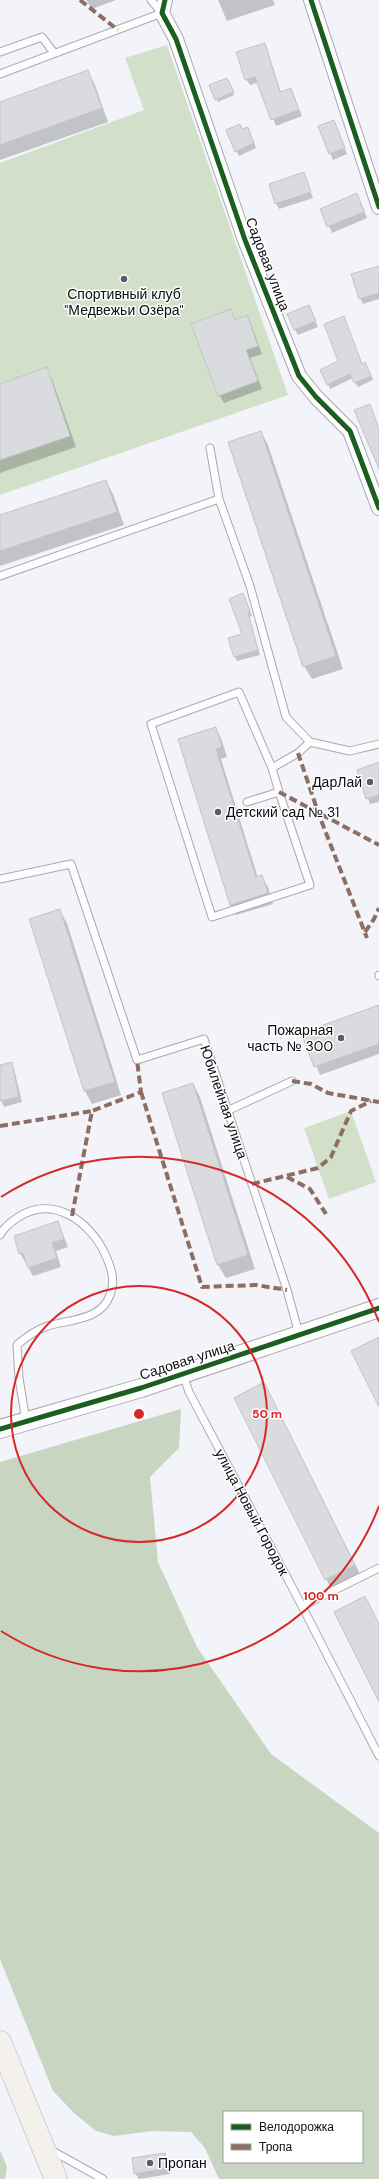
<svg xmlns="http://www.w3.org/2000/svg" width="379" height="2179" viewBox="0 0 379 2179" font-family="'DM Sans',sans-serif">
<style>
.green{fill:#d2e0ca}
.forest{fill:#c8d5c0;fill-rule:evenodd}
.shadow{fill:#0003}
.building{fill:#d9dbdf;stroke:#c2c4c8}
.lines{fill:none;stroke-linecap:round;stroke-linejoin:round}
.service-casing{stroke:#a8a9ae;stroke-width:9}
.minor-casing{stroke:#a8a9ae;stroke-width:16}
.tertiary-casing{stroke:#a8a9ae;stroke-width:20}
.primary-casing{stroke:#cecfd2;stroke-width:24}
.service{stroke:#fdfdfe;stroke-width:7}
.minor{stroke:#fdfdfe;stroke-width:14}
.tertiary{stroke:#fdfdfe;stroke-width:18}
.primary{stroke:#f4f0ec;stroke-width:22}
.quiet{stroke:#8d6e63;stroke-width:4;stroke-dasharray:8 4;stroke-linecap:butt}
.cycleway-casing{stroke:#fff;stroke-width:8}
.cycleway{stroke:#1b5e20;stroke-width:5}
.ring{fill:none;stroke:#d62828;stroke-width:2}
.poi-dot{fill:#5b5d61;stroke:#fff;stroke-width:1.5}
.labels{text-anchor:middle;stroke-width:3;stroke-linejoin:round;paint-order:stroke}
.street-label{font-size:14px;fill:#0a0c0f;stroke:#fff}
.poi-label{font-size:14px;fill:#0a0c0f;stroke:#fff;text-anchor:end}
.centre{fill:#d62828;stroke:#fff;stroke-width:2}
.ring-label{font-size:12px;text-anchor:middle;font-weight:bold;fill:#d62828;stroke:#fff;stroke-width:3;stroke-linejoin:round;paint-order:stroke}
</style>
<rect width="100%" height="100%" fill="#f2f4fa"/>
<!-- green -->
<path class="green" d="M167,45L288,395L0,495V163L144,110L125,58Z
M351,1111L376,1182L329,1199L304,1128Z"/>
<!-- forest -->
<path class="forest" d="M181,1409L179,1448L150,1477L158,1562L197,1647L271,1754L379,1833V2179H219L205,2148L191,2132L152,2131L114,2136L96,2131L75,2114L53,2091L0,1959V1462ZM224,2112H362V2162H224Z
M0,2150L7,2167L5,2179H0Z"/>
<!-- shadow -->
<path class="shadow" d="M86,0H116L92,9Z
M218,0H273L275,5L227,21Z
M265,45L281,92L291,89L302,116L276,126L259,82L250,85L246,79Z
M88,72L95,85L108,122L0,160V103Z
M229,81L234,95L218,102L210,86Z
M333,121L347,154L333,160L319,127Z
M240,125L242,130L250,133L256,148L239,156L236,151Z
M304,174L313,198L279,209L276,203Z
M360,200L367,218L332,233L321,209Z
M379,267V299L363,304L360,298Z
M309,306L318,327L298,335L295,330Z
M231,311L236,320L247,316L251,324L262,354L250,358L262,389L224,403L219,395Z
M362,365L368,368L373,380L358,387L353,378L330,389L328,384Z
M46,369L52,379L76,447L0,473V385Z
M261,432L268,445L343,669L312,679L304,666Z
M106,481L113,494L124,525L0,566V516Z
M243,594L252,616L249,617L260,655L237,661L235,657L243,635Z
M215,728L221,738L227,757L221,759L258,878L262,877L268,887L273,904L236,915L230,905L179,739Z
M379,764V802L370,804L358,770Z
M59,910L67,923L121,1095L92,1104L85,1091L30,920Z
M379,1006V1054L320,1075L303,1033Z
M11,1063L14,1069L22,1102L4,1107L0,1098V1066Z
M193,1084L200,1097L255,1269L226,1278L218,1265L164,1093Z
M58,1222L68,1247L56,1251L61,1267L33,1276L20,1253Z
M271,1397L362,1578L333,1592L326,1579Z
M165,2154L168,2159L170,2174L139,2179L135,2173Z"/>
<!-- building -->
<path class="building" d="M265,43L280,92L291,88L299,110L271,120L255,77L245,80L236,52Z
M88,70L102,108L0,145V102Z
M227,78L234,92L215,100L209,85Z
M334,120L345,148L329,154L318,126Z
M240,124L242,129L248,127L254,143L235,152L226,130Z
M304,172L311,192L275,204L269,184Z
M357,193L364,212L327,227L320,209Z
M379,266V293L359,299L351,274Z
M309,305L316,321L294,330L287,314Z
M231,309L235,320L247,315L258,346L246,350L258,381L218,396L191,324Z
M344,316L362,364L365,362L371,376L354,383L350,374L327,385L320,370L338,361L324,324Z
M47,367L70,436L0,460V384Z
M370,404L379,429V469L354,410Z
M261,431L336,656L303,667L228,442Z
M106,480L117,512L0,551V515Z
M243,593L250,611L248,612L258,650L234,657L228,638L242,634L229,599Z
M216,727L222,747L216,749L256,877L262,875L268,893L230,905L178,739Z
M379,762V795L366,799L357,770Z
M60,909L115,1082L84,1091L29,919Z
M379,1005V1044L314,1067L301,1033Z
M12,1062L19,1097L0,1101V1065Z
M193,1083L248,1255L217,1265L162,1093Z
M58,1221L64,1239L52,1243L57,1258L28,1268L23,1253L19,1254L14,1236Z
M379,1337V1407L351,1351Z
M264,1382L355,1565L325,1580L234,1398Z
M365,1596L379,1624V1702L334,1612Z
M165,2153L168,2168L134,2174L132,2158Z"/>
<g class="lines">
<!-- service casing -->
<g class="service-casing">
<path id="service" d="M0,52L42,37L54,53
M0,74L162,13L151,0
M219,499L250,586L286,717L310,742L350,751L379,744
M0,576L219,499L210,448
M272,768L239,692L151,724L212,917L310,885L279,792
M247,802L279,792L272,768L298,753L310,742
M0,879L71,864L137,1060L204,1039L287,1290L299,1334
M379,975V976
M227,1111L292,1081
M0,1235C4,1227 11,1222 17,1218C52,1194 90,1221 105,1254C111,1267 116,1281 110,1295C101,1322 66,1319 45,1327C34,1331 25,1338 17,1345L19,1378L26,1421
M183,1374L189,1392L302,1606L379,1756
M302,1606L379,1568
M49,2149L103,2179"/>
</g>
<!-- minor casing -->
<g class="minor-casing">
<path id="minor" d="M165,0L162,13L176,39L245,240L299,376L316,397L350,431L379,508
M311,0L379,207"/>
</g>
<!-- tertiary casing -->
<g class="tertiary-casing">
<path id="tertiary" d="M0,1429L141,1388L379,1308"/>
</g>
<!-- primary casing -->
<g class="primary-casing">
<path id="primary" d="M0,2042L56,2179"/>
</g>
<!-- service -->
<use href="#service" class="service"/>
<!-- minor -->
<use href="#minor" class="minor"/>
<!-- tertiary -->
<use href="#tertiary" class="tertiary"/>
<!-- primary -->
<use href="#primary" class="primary"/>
<!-- quiet -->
<path class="quiet" d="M80,0L118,30
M298,753L319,815L367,938
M279,792L379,845
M365,932L374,919L379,908
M292,1081L311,1084L328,1093L379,1102
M141,1092L202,1287L256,1285L287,1290
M0,1126L92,1111
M287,1177L310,1189L326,1214
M252,1184L318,1168L331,1157L351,1111L371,1101
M72,1216L92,1111L141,1092L137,1060"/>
<!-- cycleway casing -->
<g class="cycleway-casing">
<path id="cycleway" d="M165,0L162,13L176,39L245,240L299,376L316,397L350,431L379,508
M311,0L379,207
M0,1429L141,1388L379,1308"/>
</g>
<!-- cycleway -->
<use href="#cycleway" class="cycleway"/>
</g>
<!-- distance rings -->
<g class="ring">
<circle cx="139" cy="1414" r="128"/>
<path d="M379 1506A257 257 0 0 1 1 1631M1 1197A257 257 0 0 1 379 1322"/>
</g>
<!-- markers -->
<g class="poi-dot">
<circle cx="124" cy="279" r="4"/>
<circle cx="370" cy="782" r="4"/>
<circle cx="218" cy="812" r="4"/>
<circle cx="341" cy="1038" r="4"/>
<circle cx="150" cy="2163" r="4"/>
</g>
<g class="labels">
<!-- street labels -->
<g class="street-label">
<text transform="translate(268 264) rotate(69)" y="5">Садовая улица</text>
<text transform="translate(224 1102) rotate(71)" y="5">Юбилейная улица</text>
<text transform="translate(187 1360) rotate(-18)" y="5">Садовая улица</text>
<text transform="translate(252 1512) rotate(62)" y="5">улица Новый Городок</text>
</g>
<!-- poi labels -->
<g class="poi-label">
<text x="124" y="299" text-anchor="middle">Спортивный клуб<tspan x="124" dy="16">"Медвежьи Озёра"</tspan></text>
<text x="362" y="787">ДарЛай</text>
<text x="226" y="817" text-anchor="start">Детский сад № 31</text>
<text x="333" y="1035">Пожарная<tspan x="333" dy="16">часть № 300</tspan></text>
<text x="158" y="2168" text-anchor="start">Пропан</text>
</g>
</g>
<circle cx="139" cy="1414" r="6" class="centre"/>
<g class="ring-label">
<text x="267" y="1418">50 m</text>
<text x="321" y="1600">100 m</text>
</g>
<!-- legend -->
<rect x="223" y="2111" width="140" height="52" fill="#ffffff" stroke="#9d9e9f"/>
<rect x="231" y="2124" width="20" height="6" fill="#1b5e20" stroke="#9d9e9f"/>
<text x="259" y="2131" font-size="12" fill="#0a0c0f">Велодорожка</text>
<rect x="231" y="2144" width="20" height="6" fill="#8d6e63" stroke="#9d9e9f"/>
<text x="259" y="2151" font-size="12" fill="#0a0c0f">Тропа</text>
</svg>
